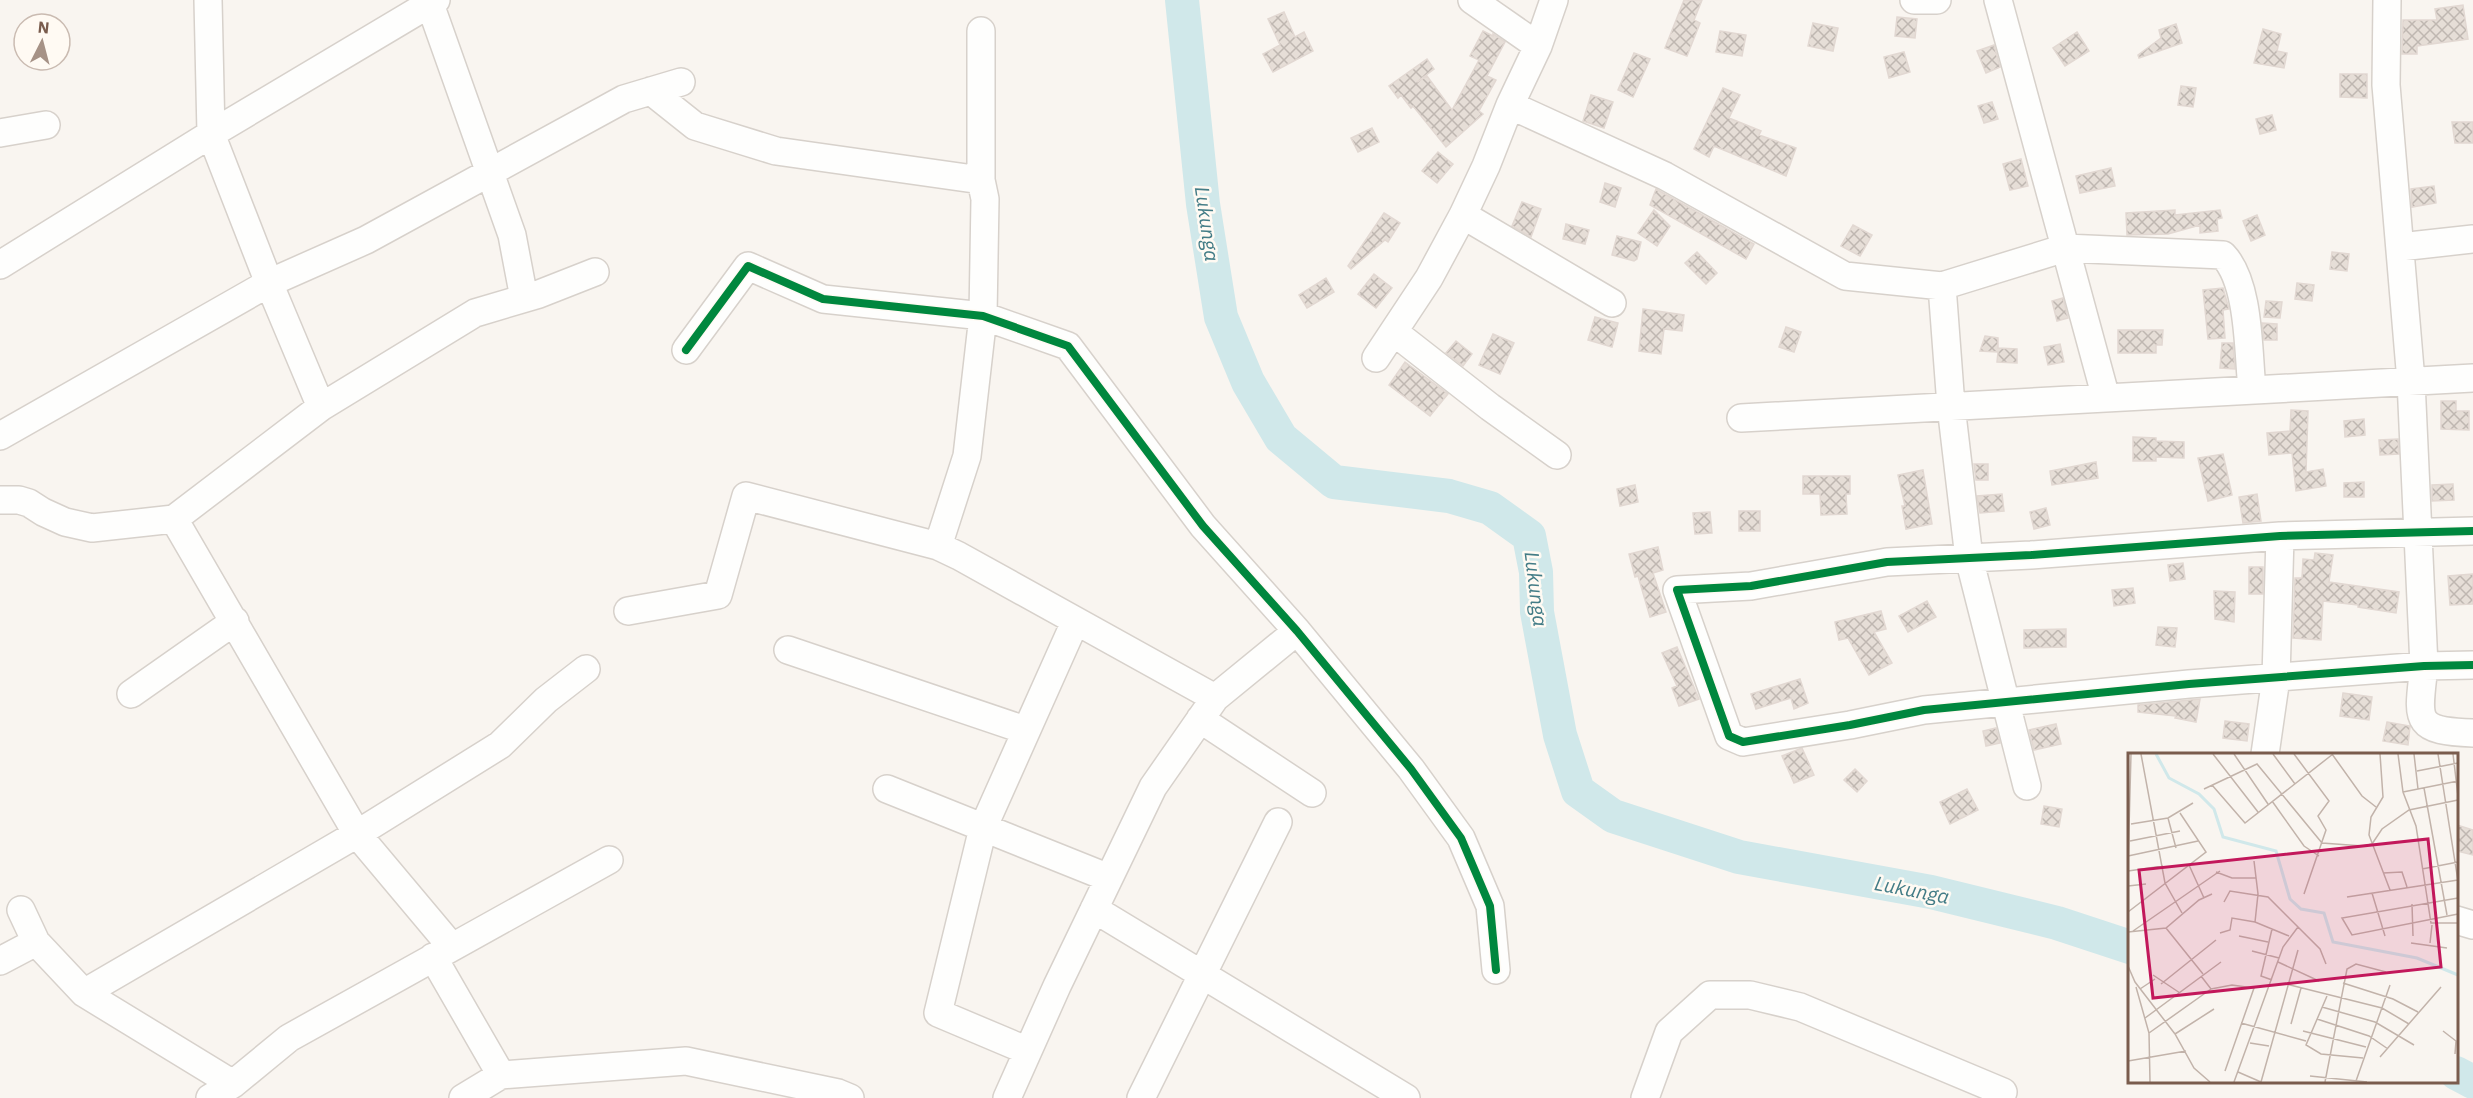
<svg xmlns="http://www.w3.org/2000/svg" width="2473" height="1098" viewBox="0 0 2473 1098" font-family="'IBM Plex Sans',sans-serif">
<style>
.lines{fill:none;stroke-linecap:round;stroke-linejoin:round}
.river{stroke:#d0e8ea;stroke-width:34}
.building{fill:url(#building-cross-hatch);stroke:#e2d8d2;stroke-width:1.5}
.minor-casing{stroke:#d7d1cb;stroke-width:30}
.minor{stroke:#fefefd;stroke-width:27}
.cycleway-casing{stroke:#fffaf3;stroke-width:11}
.cycleway{stroke:#00873e;stroke-width:8}
.labels{text-anchor:middle;stroke-width:5;stroke-linejoin:round;paint-order:stroke}
.water-label{font-size:20px;font-style:italic;fill:#437c86;stroke:#fffaf3}
.inset-river{fill:none;stroke:#d0e8ea;stroke-width:3}
.inset-road{fill:none;stroke:#c2b3aa;stroke-width:1.5}
.view{fill:#c2185b;fill-opacity:0.15;stroke:#c2185b;stroke-width:3}
.inset-edge{fill:none;stroke:#7a5c4d;stroke-width:3}
</style>
<defs>
<pattern id="building-cross-hatch" width="8" height="8" patternUnits="userSpaceOnUse" patternTransform="scale(1.5)"><rect width="8" height="8" fill="#e6ded7"/><path d="M0 0l8 8M0 8l8-8" fill="none" stroke="#bfb7b1"/></pattern>
</defs>
<rect width="100%" height="100%" fill="#f9f5f0"/>
<g class="lines">
<!-- river -->
<path class="river" d="M1182,0L1203,204L1221,317L1248,382L1281,438L1334,482L1449,496L1490,508L1529,536L1536,572L1537,612L1560,735L1578,791L1613,816L1739,857L1931,892L2057,923L2130,947
M2456,1073L2473,1082"/>
</g>
<!-- building -->
<path class="building" d="M1684,0H1702L1694,20L1700,23L1687,56L1665,48Z
M2463,5L2468,39L2417,46V54H2402L2403,20H2437L2435,9Z
M1284,12L1295,37L1304,32L1313,51L1273,72L1263,54L1280,45L1268,19Z
M1897,17L1917,19L1915,38L1895,36Z
M1813,23L1838,28L1833,51L1808,46Z
M2176,24L2182,43L2139,58L2138,55L2161,38L2159,30Z
M2263,29L2281,34L2277,51L2287,53L2284,68L2254,63Z
M1483,31L1493,36V34L1505,42L1487,76L1496,80L1479,111L1483,114L1446,147L1413,106L1411,108L1401,95L1398,98L1389,86L1427,59L1434,69L1417,82L1427,76L1452,110L1479,60L1470,56Z
M1720,31L1746,35L1742,56L1716,52Z
M2077,32L2089,51L2065,66L2053,48Z
M1994,45L2000,67L1986,73L1977,51Z
M1904,52L1910,72L1889,78L1884,57Z
M1634,53L1650,59L1633,97L1618,90Z
M2340,74H2367V98L2340,97Z
M2181,86L2196,88L2193,107L2178,105Z
M1723,88L1740,95L1729,118L1761,131L1759,135L1796,148L1786,176L1714,146L1709,157L1694,149Z
M1591,95L1613,102L1604,128L1583,121Z
M1992,102L1998,119L1984,123L1978,106Z
M2272,115L2276,130L2260,134L2256,119Z
M2452,122H2473V143H2455Z
M1372,128L1379,142L1358,152L1351,138Z
M1438,152L1453,164L1437,183L1422,171Z
M2021,159L2028,186L2010,190L2003,164Z
M2111,168L2115,186L2080,193L2076,176Z
M1605,183L1621,188L1615,207L1600,202Z
M2434,186L2436,203L2412,207L2411,189Z
M1656,189L1754,244L1746,259L1650,205Z
M1522,202L1541,209L1531,237L1512,226Z
M1654,210L1670,226L1657,246L1638,233Z
M2175,210V215L2220,210L2222,218L2217,219L2218,231L2200,233V225L2168,234L2127,235L2126,213Z
M1384,213L1400,223L1388,242L1385,240L1351,269L1348,266Z
M2257,215L2265,235L2251,241L2243,221Z
M1566,224L1589,230L1585,244L1563,239Z
M1853,225L1872,235L1860,256L1841,246Z
M1617,236L1641,242L1637,259L1634,261L1612,255Z
M1697,252L1717,273L1706,284L1685,263Z
M2332,252L2349,254L2347,271L2330,269Z
M1374,274L1392,288L1376,308L1358,294Z
M1326,278L1334,292L1307,308L1299,295Z
M2297,283L2314,285L2312,301L2295,299Z
M2223,288L2229,309L2223,310L2225,338L2208,339L2203,290Z
M2063,298L2068,318L2057,321L2052,301Z
M2266,301L2282,302L2280,318L2264,317Z
M1643,309L1684,315L1682,331L1664,329L1661,354L1639,351Z
M1595,317L1618,323L1612,347L1588,340Z
M2262,323L2277,324V340H2264Z
M1786,327L1801,332L1794,352L1779,347Z
M2118,330H2163L2162,345H2156V353H2118Z
M1493,334L1514,343L1500,374L1479,365Z
M1985,336L1998,338V348L2017,349V363L1997,362L1998,352L1980,351Z
M1456,341L1472,354L1463,366L1446,353Z
M2222,343H2233L2235,369L2220,368Z
M2060,344L2064,362L2048,365L2044,347Z
M1405,362L1448,394L1430,416L1389,385Z
M2441,401H2456V411H2469V430L2441,429Z
M2291,410L2308,411L2306,472L2323,469L2326,486L2296,491L2292,453L2269,455L2267,433L2290,431Z
M2364,419L2365,435L2345,437L2344,421Z
M2133,437L2156,438V441L2184,442V458L2156,457V461H2133Z
M2398,439L2399,454L2380,455L2379,440Z
M2223,454L2232,495L2208,501L2198,458Z
M2096,462L2098,478L2052,485L2050,471Z
M1974,464H1988V480H1976Z
M1923,470L1932,524L1906,529L1902,506H1905L1898,475Z
M1803,476H1850V494H1846L1847,514L1821,515L1820,494H1803Z
M2364,482V497H2344V483Z
M2453,484L2454,500L2432,501V485Z
M1635,485L1638,502L1620,506L1617,489Z
M2002,494L2004,511L1980,513L1977,496Z
M2257,494L2261,521L2243,523L2239,497Z
M2046,508L2050,525L2034,529L2030,512Z
M1739,511H1760V531H1739Z
M1710,512L1712,533L1695,534L1693,513Z
M1658,547L1663,570L1653,573L1666,612L1650,617L1638,576L1635,577L1629,554Z
M2315,553L2333,555L2329,582L2399,592L2396,613L2358,607V605L2323,601L2321,640L2293,638L2295,578H2302L2303,559L2314,560Z
M2183,563L2185,579L2170,581L2168,565Z
M2249,567H2263V594H2249Z
M2473,574V604L2450,605L2448,576Z
M2133,588L2135,603L2114,606L2112,590Z
M2214,591L2235,592L2234,622L2215,619Z
M1927,601L1936,617L1908,632L1899,616Z
M1881,611L1886,629L1874,632L1892,663L1869,675L1848,638L1839,640L1835,622Z
M2158,627L2177,628L2175,647L2156,645Z
M2066,629V647L2024,648V630Z
M1677,647L1699,699L1679,706L1672,688L1677,686L1662,653Z
M1800,679L1808,703L1794,709L1791,698L1756,709L1751,694Z
M2343,693L2372,697L2369,720L2340,716Z
M2200,699L2196,722L2175,718L2176,716L2138,712V705Z
M2225,721L2249,724L2247,741L2223,738Z
M2387,722L2410,726L2408,745L2383,741Z
M2056,724L2061,744L2034,750L2029,730Z
M1996,728L2000,743L1986,746L1983,731Z
M1802,748L1814,775L1794,783L1782,756Z
M1855,769L1867,781L1857,792L1844,780Z
M1967,789L1978,810L1950,824L1940,802Z
M2044,806L2062,809L2059,827L2041,824Z
M2457,825L2473,830V855L2457,851Z"/>
<g class="lines">
<!-- minor casing -->
<g class="minor-casing">
<path id="minor" d="M208,0L211,134L269,283L321,407
M1472,0L1538,46
M1914,0H1937
M1998,0L2106,398
M2387,0L2386,85L2411,381L2424,666C2418,720 2412,731 2473,733
M430,4L512,235L524,298
M651,91L695,126L776,151L981,180
M1510,105L1665,176L1845,276L1942,286L2065,248L2223,255C2250,283 2248,352 2252,389
M0,133L46,125
M1463,215L1612,303
M2400,247L2473,239
M0,265L211,134L436,0
M1942,286L1951,406L1969,558L2027,786
M1394,332L1490,407L1557,455
M686,350L748,266L823,299L983,316L1068,346L1203,526L1297,631L1411,769L1461,838L1490,906L1496,970
M1376,358L1429,278L1463,215L1486,166L1510,105L1538,46L1554,0
M1741,418L2473,378
M0,436L269,283L366,240L624,99L681,82
M0,500H19L29,503L43,512L65,522L92,528L174,519L321,407L475,313L539,294L595,272
M174,519L357,834L451,946
M2473,531L2280,536L2031,555L1887,562L1751,586L1677,590L1729,736L1743,742L1850,725L1924,710L2189,684L2424,666L2473,665
M938,546L967,456L983,316L985,199L981,180V31
M628,611L718,595L746,496L938,546L959,556L1215,698
M788,650L1025,730
M131,694L235,621
M1200,719L1312,793
M2265,754L2276,678L2280,536
M887,789L1109,878
M1094,909L1406,1098
M21,910L36,942L84,993L233,1084
M2456,920L2473,925
M433,957L501,1075L686,1061L838,1093L850,1098
M0,961L36,942
M84,993L357,834L500,745L546,700L586,669
M1028,1051L938,1013L983,828L1075,622
M210,1098L233,1084L289,1038L609,860
M463,1098L501,1075
M1007,1098L1057,986L1153,787L1215,698L1297,631
M1141,1098L1278,822
M1645,1098L1669,1032L1710,995H1750L1800,1007L2003,1092"/>
</g>
<!-- minor -->
<use href="#minor" class="minor"/>
<!-- cycleway casing -->
<g class="cycleway-casing">
<path id="cycleway" d="M686,350L748,266L823,299L983,316L1068,346L1203,526L1297,631L1411,769L1461,838L1490,906L1496,970
M2473,531L2280,536L2031,555L1887,562L1751,586L1677,590L1729,736L1743,742L1850,725L1924,710L2189,684L2424,666L2473,665"/>
</g>
<!-- cycleway -->
<use href="#cycleway" class="cycleway"/>
</g>
<g class="labels">
<!-- water labels -->
<g class="water-label">
<text transform="translate(1207 224) rotate(82)" y="7">Lukunga</text>
<text transform="translate(1536 589) rotate(83)" y="7">Lukunga</text>
<text transform="translate(1912 890) rotate(11)" y="7">Lukunga</text>
</g>
</g>
<!-- overview -->
<g transform="translate(2128 753)">
<rect width="330" height="330" fill="#f9f5f0"/>
<path class="inset-river" d="M28,1L41,25L71,41L86,56L95,84L148,98L162,146L173,156L196,160L205,189L289,205L330,222"/>
<path class="inset-road" d="M13,1L37,130L54,160M85,1L130,59M106,1L140,51M145,1L167,31M166,1L201,48L190,63L198,77L176,141M204,1L234,43L248,54M252,1L255,44L243,64L241,82L262,137M270,1L275,39L288,73L303,170H330M286,1L290,36M310,1L330,128M325,1L330,43M289,18L330,10M84,32L117,70L205,1M296,35L319,162M76,36L129,11L194,90L235,93L244,91L254,76L281,57L330,47M275,39L330,28M144,48L176,93L191,103M40,65L48,95M3,71L40,65L65,50M2,88L52,78M0,103L70,88M126,108L130,141L127,169M61,112L76,145M0,114L3,1M294,116L330,109M0,118L35,113M88,119L104,125H128M255,120L274,119L279,134M0,133L18,131M244,140L257,183M219,144L330,127M330,145L214,165L224,182L330,161M96,149L102,138L140,144L192,196L198,211M284,151L285,183M0,159L78,99L52,60M38,175L75,221M5,178L92,118M0,179L38,175L71,147L84,141M92,180L102,177L104,165L127,169L161,183M111,183L140,189M283,190L319,195M302,190L304,172M124,198L151,205M150,209L191,228M0,213L7,229L47,281L66,315L82,329M25,222L52,240M73,223L83,236L104,232L126,235L97,318M144,227L133,223L144,176M215,230L265,246L290,259M33,231L88,187M158,231L254,255L281,271M8,234L21,280L22,329M12,236L27,226M199,243L178,292L193,301L235,305M194,254L247,269L286,292M17,265L93,209M189,266L241,283L260,296M113,270L178,288M163,271L173,235M175,278L238,294M315,278L328,288L327,301M21,280L83,236M47,281L86,256M122,290L141,293M252,304L313,234M0,308L58,298M110,319L133,329M182,323L239,329M228,328L262,232M106,329L155,194L170,174M133,329L170,197M197,329L219,216L228,211L258,219"/>
<path class="view" d="M300,86L313,214L25,245L11,117Z"/>
<rect width="330" height="330" class="inset-edge"/>
</g>
<!-- north arrow -->
<g transform="translate(42 42) rotate(6)"><circle r="28" fill="#fffaf3" stroke="#cabbb1" stroke-width="1.5"/>
<path d="M0-4.5L10 22L0 15L-10 22Z" fill="#a69286"/>
<text y="-9" font-size="16" font-weight="bold" text-anchor="middle" fill="#7a5c4d">N</text>
</g>
</svg>
